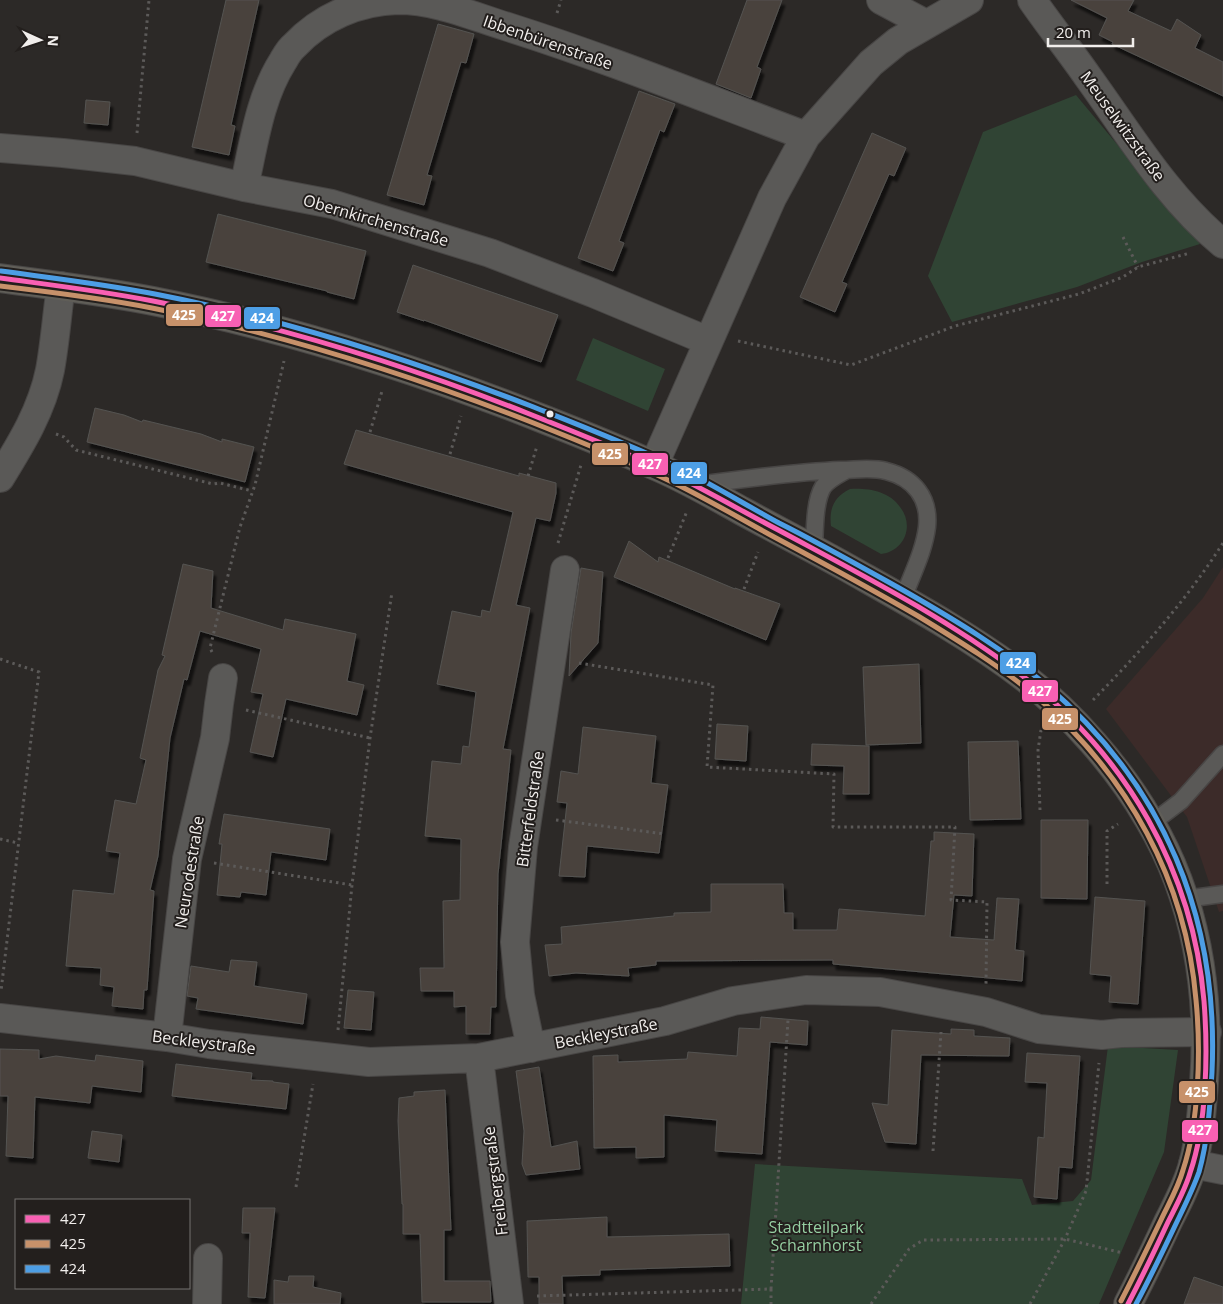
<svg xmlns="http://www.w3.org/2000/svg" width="1223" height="1304" viewBox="0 0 1223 1304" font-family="'Open Sans',sans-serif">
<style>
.education{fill:#3c2b29}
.green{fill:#304434}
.building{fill:#4a433e;stroke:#545351;filter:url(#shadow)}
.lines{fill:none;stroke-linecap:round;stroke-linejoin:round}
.lane-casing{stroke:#484645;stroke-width:19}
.street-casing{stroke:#484645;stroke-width:30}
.secondary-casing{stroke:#484645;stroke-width:30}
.path{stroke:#5c5a59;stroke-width:3;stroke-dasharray:2.5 4;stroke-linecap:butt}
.lane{stroke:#5a5957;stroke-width:16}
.street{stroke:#5a5957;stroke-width:28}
.secondary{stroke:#605e58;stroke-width:28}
.bus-1-casing{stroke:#231f1d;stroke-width:9}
.bus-2-casing{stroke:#231f1d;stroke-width:9}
.bus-3-casing{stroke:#231f1d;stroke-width:9}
.bus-1{stroke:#f860b3;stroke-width:5}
.bus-2{stroke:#c7916a;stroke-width:5}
.bus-3{stroke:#4d9ee5;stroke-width:5}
.bus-dot{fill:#f1eeec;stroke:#231f1d;stroke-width:2}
.labels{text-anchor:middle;stroke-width:4;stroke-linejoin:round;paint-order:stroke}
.street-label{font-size:16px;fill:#f1eeec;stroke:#231f1d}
.park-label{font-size:16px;fill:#95cfa2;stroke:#231f1d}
.line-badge{stroke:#231f1d;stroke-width:2}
.badge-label{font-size:14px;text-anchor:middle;font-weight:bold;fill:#fff}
</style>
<defs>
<filter id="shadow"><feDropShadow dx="3" dy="5.5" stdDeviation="1" flood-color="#0009"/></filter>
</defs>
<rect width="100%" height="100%" fill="#2c2927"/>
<!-- education -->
<path class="education" d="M1223,567V911L1219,912L1187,817L1106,709L1203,598Z"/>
<!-- green -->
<path class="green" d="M1076,95L1200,244L1142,262L1077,287L952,322L928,276L983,132Z
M593,338L665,369L648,411L576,380Z
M850,489C868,488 889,491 900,507C915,526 904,551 881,554L831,526C829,508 834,497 850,489Z
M1108,1046L1178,1050L1164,1152L1099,1304H741L755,1164L1022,1179L1032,1205L1073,1201L1091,1180Z"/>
<!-- building -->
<path class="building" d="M226,0H259L231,125L235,126L229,155L192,147Z
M747,0H782L757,67L761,69L751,98L716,84Z
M1071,0H1134L1128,11L1171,31L1177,19L1201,35L1195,48L1223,62V96L1112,44L1113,42L1099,35L1107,18Z
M438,24L474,34L466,63L461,62L427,175L432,176L424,205L387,195Z
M639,91L675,104L664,132L660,130L619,241L624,243L613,271L578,258Z
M86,100L110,102L108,125L84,123Z
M872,133L906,148L894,176L889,174L842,282L847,284L835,312L800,297Z
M218,214L366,251L354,299L327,292V291L206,262Z
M413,265L558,315L541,362L424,320V321L397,312Z
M95,408L124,415L142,422L143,420L201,434L222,442V439L254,447L245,482L87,442Z
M356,430L519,476V473L556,483V493L550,521L536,518L516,605L530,608L503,749L511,750L498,874L496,1007H491L490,1034H466V1006L454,1007V991H421L420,968H444L443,901L460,900L461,839L425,836L432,761L461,764L463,746L469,747L476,692L437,684L452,611L481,617L482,610L490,612L513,512L344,464Z
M629,541L658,562L659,557L735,589V588L780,604L766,640L614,577Z
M183,564L213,571L211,608L283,630L285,619L356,634L347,681L364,685L357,715L286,699L273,757L250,752L263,694L251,692L261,649L200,631L187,680L184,679L170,738L158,856L150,890L154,891L147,990H144L143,1009L112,1006L114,987L100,985L101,968L66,966L73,890L114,894L120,853L106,851L115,800L136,804L146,760L140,758L158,670L165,656L162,655Z
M581,568L603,572L598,643L569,676L571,633Z
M919,664L921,743L866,745L863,667Z
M717,724L748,726L746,761L715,759Z
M583,727L656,736L651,783L668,785L659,853L587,846L585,877L559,876L567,803L557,802L561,771L578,774Z
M1018,741L1021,819L970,820L968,742Z
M812,744L869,746V794H843L844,766L811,765Z
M224,814L330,829L326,860L271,852L266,895L241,892L240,897L217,895L222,844H219Z
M1041,820H1088L1087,899L1041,898Z
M934,832L974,834L972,896L954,895L950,937L994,940L997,898L1019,899L1015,950L1024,951L1022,981L833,964V960L656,961V965L628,968L629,976L576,973L549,976L545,945L562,944L561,927L674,916V913L711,912V884H783L784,913H793V930H837L839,909L925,916L931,841H934Z
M1095,897L1145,901L1138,1004L1109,1002L1111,976L1090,974Z
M231,960L257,962L254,986L307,994L303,1024L196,1009L198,998L187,996L191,966L229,972Z
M348,990L374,992L371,1030L344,1028Z
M761,1017L808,1021L807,1045L770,1042L762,1154L715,1151L717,1120L664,1115V1157L636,1158V1147L594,1148L593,1056L618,1055V1062L687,1059L688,1052L737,1056L739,1028L760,1029Z
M951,1029L974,1030V1036L1010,1038L1009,1056L921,1055L916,1144L885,1142L872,1103L888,1105L892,1030L951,1034Z
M0,1049L39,1050V1059L56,1056L95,1061L96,1055L143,1061L141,1092L92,1086L90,1103L35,1097L33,1158L6,1156L8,1096H0Z
M1027,1053L1080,1056L1072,1168L1059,1167L1057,1199L1034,1197L1038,1137L1044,1138L1047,1083L1025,1082Z
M176,1064L252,1073L251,1080L273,1081V1082L289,1084L286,1109L172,1096Z
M539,1067L551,1147L577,1141L580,1169L526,1175L522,1164L524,1131L516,1071Z
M445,1090L451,1230H444V1281H490L491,1302H422L420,1234H403V1204H402L398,1121L399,1098L414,1096V1092Z
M92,1131L122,1135L119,1162L88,1158Z
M243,1208H275L265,1298L248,1297L250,1233H242Z
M607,1217V1237L729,1234L730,1266L600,1270V1275L562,1276L563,1304H539V1277H528L527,1221Z
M289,1276H314L313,1287L341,1293L340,1304H274V1280L288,1282Z
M1194,1277L1223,1287V1304H1184Z"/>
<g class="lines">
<!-- lane casing -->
<g class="lane-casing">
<path id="lane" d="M697,485C745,479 792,472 841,470C855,470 872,467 886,471C914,478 930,498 927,527C924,552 911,576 903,599
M814,549C815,532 814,502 823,487C828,480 838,475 845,471
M1152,823L1181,801L1223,754
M1185,899L1223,894"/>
</g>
<!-- street casing -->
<g class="street-casing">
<path id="street" d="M881,0L926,24
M1032,0C1050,26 1070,51 1088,77C1130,135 1167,198 1223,244
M0,148L63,153L135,161L244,187L332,204L490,253L593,293L708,341
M244,187C254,144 259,99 283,61C286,56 289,50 294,46C321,17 359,1 398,0C436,0 472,16 508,27C609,59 707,99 806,136
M654,465L772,198L806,136L871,63L898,41L969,0
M0,478C21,444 42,410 50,370C55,343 57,314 61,286
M0,1018L167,1037L209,1044L369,1062L479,1058L665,1021L733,1001L806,990L880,992L986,1012L1039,1029L1102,1035L1121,1033L1207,1032
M167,1037L187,859L215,738L219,704L223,678
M531,1048L520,995L515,942L523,847L565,570
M479,1058L509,1304
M1193,1164L1223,1170
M207,1304L208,1258"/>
</g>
<!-- secondary casing -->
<g class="secondary-casing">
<path id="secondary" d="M0,278C51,285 102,291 153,301C275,325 394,362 510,406C558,425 607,443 653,465C684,478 713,495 742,511C777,530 812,548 846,567C906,601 969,635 1024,677C1072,714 1119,768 1149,820C1196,899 1211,992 1204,1083C1202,1109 1200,1138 1193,1164C1188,1184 1177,1204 1168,1222C1155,1250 1142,1277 1128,1304"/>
</g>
<!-- path -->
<path class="path" d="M557,13L561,0
M137,133L149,0
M1123,237L1138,267
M738,341L851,365L955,326L1079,294L1123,277L1138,267L1190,253
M370,432L382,391
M56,434L64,437L76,450L213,484L220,483L252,491
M450,454L461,416
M528,476L537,446
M558,543L581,465
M668,558L687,511
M744,589L758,552
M212,652L210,648L240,527L255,485L284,361
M0,659L39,672L1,991
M579,663L713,685L707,767L834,774L833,827H955L951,900L987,902L986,984
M1093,700C1141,651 1186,601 1223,543
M246,710L370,738
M1040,810L1038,750L1041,730
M556,820L665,834
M0,839L18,843
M214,863L352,885
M1107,884V831L1118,824
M338,1030L352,885L370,738L392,592
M933,1151L941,1032
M296,1187L313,1084
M771,1289L788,1020
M537,1296L771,1289V1304
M871,1304L909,1249L923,1240L1065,1239L1123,1253
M1030,1304L1065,1239L1086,1191L1099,1063"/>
<!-- lane -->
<use href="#lane" class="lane"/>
<!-- street -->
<use href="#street" class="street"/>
<!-- secondary -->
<use href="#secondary" class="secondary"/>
<!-- bus-1 casing -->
<g class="bus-1-casing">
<path id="bus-1" d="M0,278C51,285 102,291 153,301C281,326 406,365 527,413C575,432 623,451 670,473C708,491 745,513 782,532C864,576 950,620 1024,677C1127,757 1193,871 1204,1001C1208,1052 1207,1124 1190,1173C1185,1190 1176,1206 1168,1222C1155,1250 1142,1277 1128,1304"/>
</g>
<!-- bus-2 casing -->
<g class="bus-2-casing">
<path id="bus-2" d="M0,286C51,292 101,298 152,308C281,334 408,374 531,422C579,441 626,460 672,482C707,499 741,519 776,538C823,563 871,589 918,616C959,641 1000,666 1037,697C1128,776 1186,880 1196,1000C1201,1051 1199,1122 1183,1170C1178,1188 1169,1203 1161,1220C1148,1247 1135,1274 1121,1301"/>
</g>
<!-- bus-3 casing -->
<g class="bus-3-casing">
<path id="bus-3" d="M1,271C52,278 104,284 155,294C283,319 409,359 531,406C579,425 628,444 675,466C710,483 744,504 779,523C823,545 865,569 908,593C955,620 1003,649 1045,684C1164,785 1219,917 1212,1072C1210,1105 1208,1140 1199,1172C1192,1192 1182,1211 1173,1230C1161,1255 1149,1280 1136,1304"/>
</g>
<!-- bus-1 -->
<use href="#bus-1" class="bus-1"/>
<!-- bus-2 -->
<use href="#bus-2" class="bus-2"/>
<!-- bus-3 -->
<use href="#bus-3" class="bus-3"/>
</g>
<!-- markers -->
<circle class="bus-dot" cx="550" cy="414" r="4.5"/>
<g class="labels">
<!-- street labels -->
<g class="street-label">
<text transform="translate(548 42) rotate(19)" y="6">Ibbenbürenstraße</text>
<text transform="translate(1123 126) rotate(54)" y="6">Meuselwitzstraße</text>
<text transform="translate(376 220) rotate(16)" y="6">Obernkirchenstraße</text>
<text transform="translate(530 809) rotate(-82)" y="6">Bitterfeldstraße</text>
<text transform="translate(189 872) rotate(-81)" y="6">Neurodestraße</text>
<text transform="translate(606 1033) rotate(-11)" y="6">Beckleystraße</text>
<text transform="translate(204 1042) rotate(7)" y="6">Beckleystraße</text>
<text transform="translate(495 1181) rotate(-97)" y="6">Freibergstraße</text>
</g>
<!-- park labels -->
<g class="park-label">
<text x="816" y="1233">Stadtteilpark<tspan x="816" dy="18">Scharnhorst</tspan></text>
</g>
</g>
<g class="line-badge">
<rect x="165" y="303" width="39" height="24" rx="5" fill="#c7916a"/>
<rect x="204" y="304" width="38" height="24" rx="5" fill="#f860b3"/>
<rect x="243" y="306" width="38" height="24" rx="5" fill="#4d9ee5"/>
<rect x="591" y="442" width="38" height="24" rx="5" fill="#c7916a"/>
<rect x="631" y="452" width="38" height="24" rx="5" fill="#f860b3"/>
<rect x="670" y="461" width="38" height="24" rx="5" fill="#4d9ee5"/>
<rect x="999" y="651" width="38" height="24" rx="5" fill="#4d9ee5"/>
<rect x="1021" y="679" width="38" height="24" rx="5" fill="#f860b3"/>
<rect x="1041" y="707" width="38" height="24" rx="5" fill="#c7916a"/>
<rect x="1178" y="1080" width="38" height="24" rx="5" fill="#c7916a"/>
<rect x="1181" y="1119" width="38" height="24" rx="5" fill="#f860b3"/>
</g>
<g class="badge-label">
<text x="184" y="320">425</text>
<text x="223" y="321">427</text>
<text x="262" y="323">424</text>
<text x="610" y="459">425</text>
<text x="650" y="469">427</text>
<text x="689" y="478">424</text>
<text x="1018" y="668">424</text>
<text x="1040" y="696">427</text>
<text x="1060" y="724">425</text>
<text x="1197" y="1097">425</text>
<text x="1200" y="1135">427</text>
</g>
<!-- legend -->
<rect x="15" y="1199" width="175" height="90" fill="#231f1d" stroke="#757270"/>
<rect x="25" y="1215" width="25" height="8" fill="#f860b3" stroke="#757270"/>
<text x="60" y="1224" font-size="15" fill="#f1eeec">427</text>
<rect x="25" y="1240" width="25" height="8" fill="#c7916a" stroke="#757270"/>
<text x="60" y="1249" font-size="15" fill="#f1eeec">425</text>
<rect x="25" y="1265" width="25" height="8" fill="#4d9ee5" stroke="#757270"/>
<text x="60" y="1274" font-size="15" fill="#f1eeec">424</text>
<!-- north arrow -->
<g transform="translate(40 40) rotate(93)" stroke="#231f1d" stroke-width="4" paint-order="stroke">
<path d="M0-4L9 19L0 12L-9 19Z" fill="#f1eeec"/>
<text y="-8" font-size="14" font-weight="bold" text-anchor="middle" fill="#f1eeec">N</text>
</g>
<!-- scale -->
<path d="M1048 38v8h85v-8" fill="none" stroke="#f1eeec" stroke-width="2.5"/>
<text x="1056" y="38" font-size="15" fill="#f1eeec" stroke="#231f1d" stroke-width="4" paint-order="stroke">20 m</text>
</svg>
